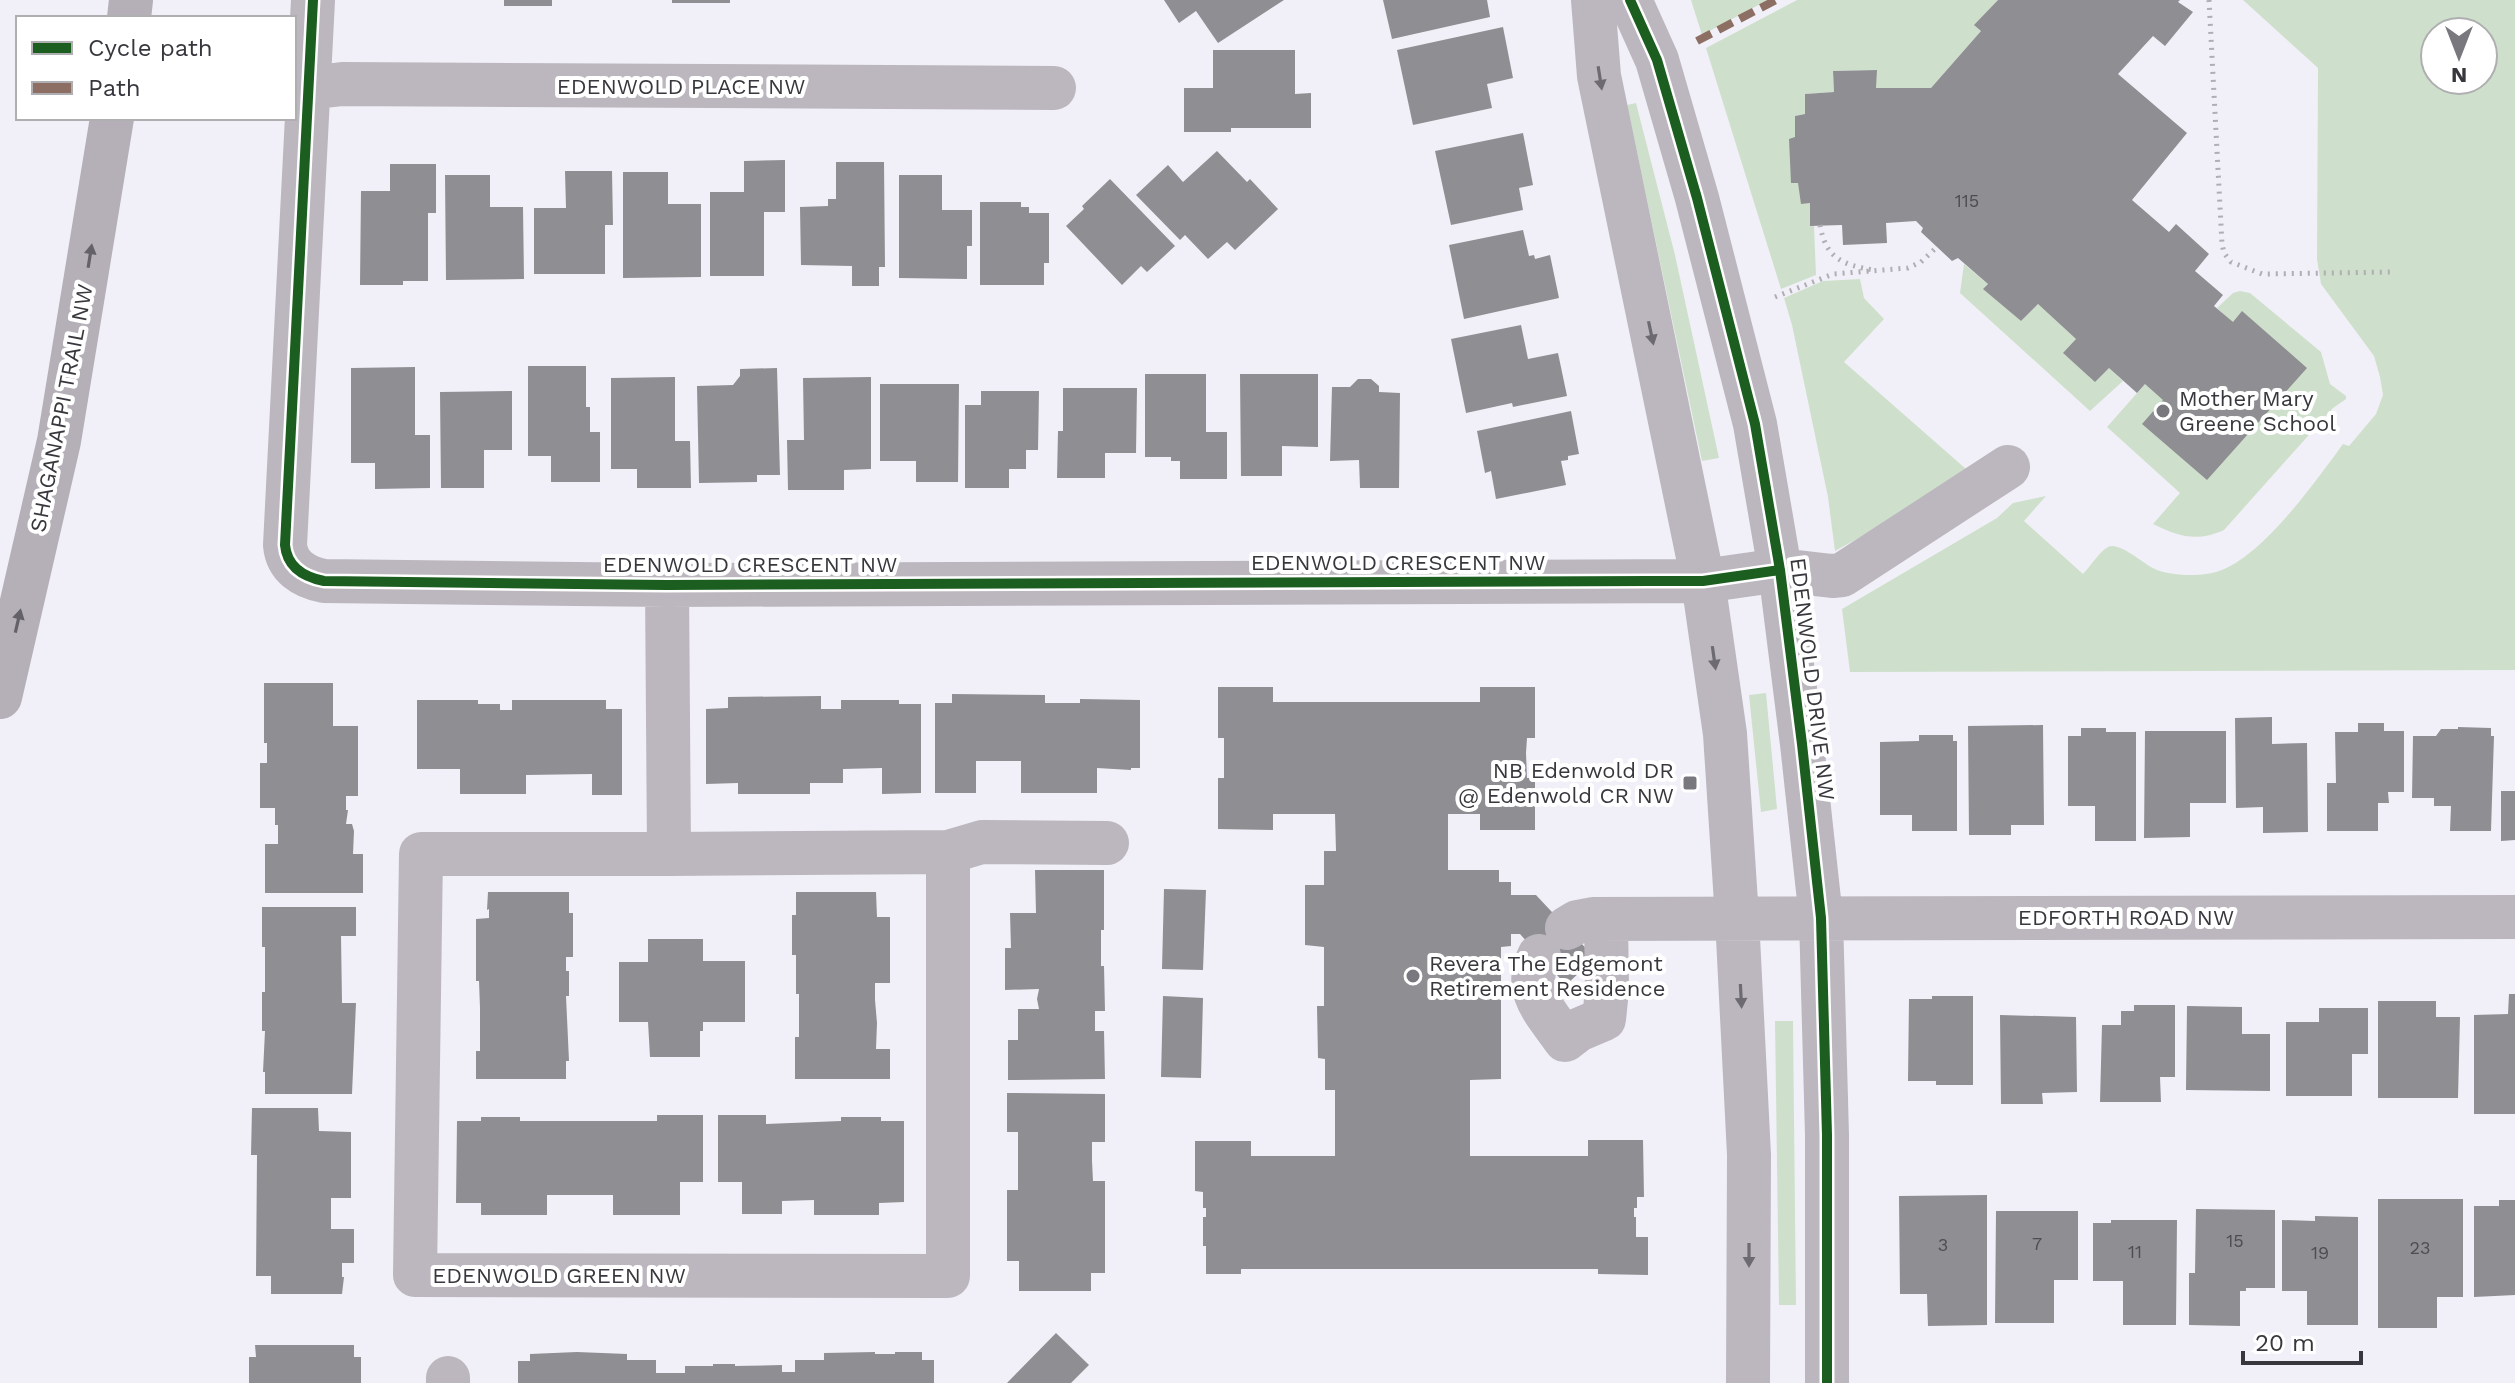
<svg xmlns="http://www.w3.org/2000/svg" width="2515" height="1383" viewBox="0 0 2515 1383" font-family="'Work Sans',sans-serif">
<style>
.green{fill:#cee0cb;fill-rule:evenodd}
.building{fill:#8f8e93}
.lines{fill:none;stroke-linecap:round;stroke-linejoin:round}
.path{stroke:#b0adb3;stroke-width:5;stroke-dasharray:2 6;stroke-linecap:butt}
.minor{stroke:#bcb7be;stroke-width:44}
.major{stroke:#b5afb8;stroke-width:44}
.quiet{stroke:#8d6e63;stroke-width:8;stroke-dasharray:16 8;stroke-linecap:butt}
.cycleway-casing{stroke:#fff;stroke-width:15}
.cycleway{stroke:#1b5e20;stroke-width:10}
.oneway{fill:#6d6a71}
.oneway2{fill:#646168}
.poi-dot{fill:#79787e;stroke:#fff;stroke-width:3}
.labels{text-anchor:middle;stroke-width:8;stroke-linejoin:round;paint-order:stroke}
.number-label{font-size:18px;fill:#4e4d52}
.street-label{font-size:22px;fill:#38373d;stroke:#fff}
.poi-label{font-size:22px;fill:#38373d;stroke:#fff;text-anchor:start}
</style>
<rect width="100%" height="100%" fill="#f1f0f8"/>
<!-- green -->
<path class="green" d="M1691,0H1768L1702,35Z
M1797,0H1998L1975,25L1981,31L1931,88H1876V70L1833,71L1834,92L1805,94V114L1795,116V137L1791,183H1798L1810,203V225L1814,226L1816,275L1781,289L1706,48Z
M2243,0H2515V670L1850,672L1842,609L1997,518L2013,503L2046,496L2024,521L2083,574C2090,567 2099,552 2108,547C2120,541 2145,566 2157,570C2174,576 2202,577 2219,571C2263,556 2315,482 2343,444L2349,446L2376,414L2383,395L2380,377L2374,356L2321,284L2317,259L2318,68ZM2435,32H2483V80H2435Z
M1636,103L1675,255L1719,458L1702,461L1627,105Z
M1964,264L1988,284L1984,289L2021,321L2038,304L2076,339L2064,354L2095,381L2109,368L2123,381L2090,411L1960,293Z
M1860,279L1864,298L1884,319L1844,362L1966,469L1908,511L1835,551L1828,497L1792,325L1784,298L1823,281Z
M2240,291L2250,293L2321,352L2330,384L2346,396V399L2333,408L2224,530C2197,542 2179,537 2153,524L2180,493L2107,427L2145,384L2232,322L2217,308L2233,293Z
M1766,693L1777,809L1761,812L1749,695Z
M1775,1021H1793L1796,1305H1779Z"/>
<!-- building -->
<path class="building" d="M504,0H552V6H504Z
M672,0H730V3H672Z
M1164,0H1284L1218,43L1196,11L1179,23Z
M1383,0H1487L1490,17L1392,39Z
M1998,0H2180L2178,2L2193,12L2165,46L2153,36L2118,74L2187,133L2132,200L2169,232L2176,224L2209,254L2195,271L2223,295L2214,306L2233,322L2242,311L2307,368L2207,480L2142,424L2163,400L2145,384L2137,393L2109,368L2095,382L2063,353L2076,339L2038,304L2021,321L1983,289L1988,284L1958,258L1952,261L1921,232L1923,228L1916,221L1886,223L1887,243L1843,245L1842,225L1810,226V203L1801,204L1798,183H1791L1789,139L1795,137V116L1805,114V94L1834,92L1833,71L1877,70L1876,88H1931L1981,31L1974,25Z
M1503,27L1513,78L1487,84L1492,108L1413,125L1397,50Z
M1213,50H1295V94L1311,93V128H1231V132H1184V88H1213Z
M1523,133L1533,185L1519,188L1523,210L1451,225L1435,151Z
M1217,151L1247,182L1250,179L1278,209L1235,250L1227,242L1208,259L1185,235L1180,240L1136,195L1168,165L1183,182Z
M785,160V212H764V276H710V192H744V161Z
M836,162H884L885,267H879V286H852V266L801,265L800,207L828,206V199H836Z
M390,164H436V213H428V281H403V285H360L361,191H390Z
M565,171H612L613,225H605V274H534V208H566Z
M623,172H668V204H701V277L623,278Z
M445,175H490V207H523L524,279L446,280Z
M899,175H942V210H972V246H967V279L899,278Z
M1110,179L1175,246L1147,272L1141,266L1122,285L1066,226L1084,209L1082,206Z
M980,202H1021V207H1029V213H1049V263H1044V285H980Z
M1523,230L1529,256L1534,255L1535,259L1550,255L1559,298L1464,319L1449,245Z
M1521,325L1528,359L1558,353L1567,396L1513,407L1512,403L1466,413L1451,339Z
M528,366H586V407H590V432H600V482H551V456H528Z
M415,367V435H430V488L375,489V463H351V368Z
M777,368L780,475H757V482L699,483L697,386L733,385L740,376V369Z
M1145,374H1206V432H1227V479H1180V461H1171V457H1145Z
M1240,374H1318V447L1282,446V476H1241Z
M675,377V441H690L691,488H637V469H611V378Z
M871,377V469L844,470V490H788L787,440H804L803,378Z
M1358,379H1371L1379,386V392L1400,393L1399,488H1360L1359,460L1330,461L1332,387H1350Z
M880,384H959L958,482H916V461H880Z
M1063,388H1137L1136,453H1105V478H1057L1058,431H1063Z
M512,391V450H484V488H441L440,392Z
M981,391H1039L1038,450H1026V469H1009V488H965V405H981Z
M1571,411L1579,454L1568,456V460L1561,461L1566,485L1496,499L1491,471L1485,473L1477,431Z
M264,683H333V726H358V796H346V810H348L346,824H352L354,831L353,854H363V893H265V844H278V825H275V808H260V763H267V743H264Z
M1218,687H1273V702H1480V687H1535V738H1527L1526,753L1527,778H1535V830H1480V814H1448V870H1499V882H1511V895H1536L1595,958L1566,985L1520,934H1511V946L1501,947V1079L1470,1080V1156H1588V1140H1643L1644,1197H1637V1208H1634V1217H1636V1237H1648V1275L1598,1274V1269H1241V1274H1206V1246H1203V1217H1206V1208H1203V1192L1195,1191V1141H1251V1156H1335V1090H1325V1059L1318,1058L1317,1006H1324V947L1305,945V885H1324V851H1336L1335,814H1273V830L1218,829V778H1224V738H1218Z
M952,694L1045,695V703H1080V699L1140,700V768H1131V770L1097,768V793H1021V761H976V793H935V703H952Z
M821,696V709H841V700H899V704H921V793L882,794V768L843,769V783H810V794H738V783L706,784V709L728,708V697Z
M417,700H478V704H500V710H512V700H606V709H622V795H592V774L526,775V794H460V769H417Z
M2272,717V744L2307,743L2308,832L2263,833V807L2236,808L2235,718Z
M2358,723H2384V731H2404V792H2388L2389,803H2378V831H2327V783H2336L2335,732H2358Z
M2043,725L2044,825H2011V835H1969L1968,726Z
M2458,727L2491,728V736H2494L2491,831H2450L2451,806H2434V798H2412L2413,736H2436L2441,729H2458Z
M2081,728H2106V732H2136V841H2095V806H2068V736H2081Z
M2145,731H2226V803H2190V837L2144,838Z
M1919,735H1953V741H1957V831H1912V815H1880V742L1919,741Z
M2501,791H2515V840L2501,841Z
M1035,870H1104V930H1101V966H1104L1105,1011H1095V1031H1104L1105,1079L1008,1080V1040H1018V1009H1039L1037,999L1039,989L1005,990V948H1011L1010,913H1036Z
M1164,889L1206,890L1203,970L1162,969Z
M488,892H569V913H573V957H566V971H569V996H566L569,1061H566V1079H476V1051H480V1008L479,981H476V919L489,918V909L487,910Z
M796,892H876L877,917H890V983H875V1000L877,1023L876,1049H890V1079H795V1037H799V994H796V955H792V915H796Z
M262,907H356V936H341L342,1003H356L352,1094H265V1072H263L265,1031H262V992H265V947H262Z
M648,939H703V961H745V1022H703V1031H700V1057H650L648,1022H619V962H648Z
M2509,994H2515V1114H2474V1015L2508,1014Z
M1163,996L1203,998L1201,1078L1161,1077Z
M1932,996H1973V1085H1936V1081H1908L1909,999H1932Z
M2378,1001H2436V1017H2460L2458,1098H2378Z
M2134,1005H2175V1077H2160L2161,1102H2100L2102,1025H2121V1011H2134Z
M2187,1006L2242,1007V1034H2270V1091L2186,1090Z
M2319,1008H2368V1054H2352V1096H2286V1022H2319Z
M2000,1015L2076,1017L2077,1092L2042,1093L2043,1104H2001Z
M1007,1093L1105,1094V1142H1092V1161L1093,1181H1105V1273H1091V1291H1019V1261H1007V1190H1018V1132H1007Z
M252,1108H318L319,1131L351,1132V1198H331V1229H354V1263H342V1277H344L342,1294H271V1276H256L257,1155H251Z
M657,1115H703V1182H680V1215H613V1195H547V1215H481V1203H456L457,1121H481V1117H520V1121H657Z
M718,1115H766V1124L841,1121V1117H881V1121H904V1202L879,1203V1215H814V1200L782,1201V1214H742V1182H718Z
M1987,1195V1325L1928,1326L1927,1294H1900L1899,1196Z
M2378,1199H2463V1297H2437V1328H2378Z
M2499,1200H2515V1295L2474,1297V1206H2499Z
M2196,1209L2275,1210V1288H2246V1291H2240V1326L2189,1325V1273H2195Z
M1996,1211H2078V1280H2054V1323H1995Z
M2315,1216L2358,1217V1325H2307V1291H2282V1220L2315,1221Z
M2111,1220H2177L2176,1325H2123V1281H2093V1223H2111Z
M1056,1333L1089,1365L1071,1383H1007Z
M255,1345H354V1357H361V1383H249V1357H256Z
M577,1352L627,1354V1360H656V1373H685V1366H713V1364H735V1366L782,1365V1372H795V1360H824V1353L875,1352V1354H895V1352H922V1360H934V1383H518V1361H530V1354Z"/>
<g class="lines">
<!-- path -->
<path class="path" d="M2209,0L2222,244L2224,253L2231,262L2262,274L2393,272
M1820,225C1826,259 1843,265 1874,270
M1775,297L1833,274L1908,268L1921,262L1937,247"/>
<!-- minor -->
<path class="minor" d="M313,0L285,545C287,567 304,577 324,581L667,585L1703,581L1780,570L1832,576L1842,575L2008,467
M1593,0L1599,76L1703,581L1725,734L1737,918L1749,1155L1748,1383
M1630,0L1657,60L1697,198L1755,424L1780,570L1802,744L1821,918L1827,1135V1383
M309,88L342,84L1054,88
M667,585L669,854H421L415,1275L948,1276V852L669,854
M948,852L982,842L1107,843
M1567,928L1577,922L1593,919L2515,917
M1539,956C1522,991 1546,1012 1565,1040L1578,1030L1604,1019L1607,990L1606,919
M448,1378V1383"/>
<!-- major -->
<path class="major" d="M129,18L131,0
M0,697L59,441L112,118"/>
<!-- quiet -->
<path class="quiet" d="M1697,41L1776,0"/>
<!-- cycleway casing -->
<g class="cycleway-casing">
<path id="cycleway" d="M313,0L285,545C287,567 304,577 324,581L667,585L1649,581H1703L1780,570
M1630,0L1657,60L1697,198L1755,424L1780,570L1802,744L1821,918L1827,1135V1383"/>
</g>
<!-- cycleway -->
<use href="#cycleway" class="cycleway"/>
</g>
<!-- one-way arrows -->
<defs><path id="oneway-solid" d="M-6-.8H1V-3.2L6.5 0L1 3.2V.8H-6Z" transform="scale(2)"/></defs>
<g class="oneway">
<use href="#oneway-solid" transform="translate(1600 78) rotate(81)"/>
<use href="#oneway-solid" transform="translate(1651 333) rotate(78)"/>
<use href="#oneway-solid" transform="translate(1714 658) rotate(82)"/>
<use href="#oneway-solid" transform="translate(1741 996) rotate(87)"/>
<use href="#oneway-solid" transform="translate(1749 1255) rotate(90)"/>
</g>
<g class="oneway2">
<use href="#oneway-solid" transform="translate(90 256) rotate(-81)"/>
<use href="#oneway-solid" transform="translate(18 621) rotate(-77)"/>
</g>
<!-- markers -->
<g class="poi-dot">
<circle cx="2163" cy="411" r="8"/>
<rect x="1682" y="775" width="16" height="16" rx="4"/>
<circle cx="1413" cy="976" r="8"/>
</g>
<g class="labels">
<!-- number labels -->
<g class="number-label">
<text x="1967" y="207">115</text>
<text x="2235" y="1247">15</text>
<text x="2037" y="1250">7</text>
<text x="1943" y="1251">3</text>
<text x="2420" y="1254">23</text>
<text x="2135" y="1258">11</text>
<text x="2320" y="1259">19</text>
</g>
<!-- street labels -->
<g class="street-label">
<text x="681" y="94">EDENWOLD PLACE NW</text>
<text transform="translate(61 408) rotate(-79)" y="8">SHAGANAPPI TRAIL NW</text>
<text x="1398" y="570">EDENWOLD CRESCENT NW</text>
<text x="750" y="572">EDENWOLD CRESCENT NW</text>
<text transform="translate(1813 679) rotate(83)" y="8">EDENWOLD DRIVE NW</text>
<text x="2126" y="925">EDFORTH ROAD NW</text>
<text x="559" y="1283">EDENWOLD GREEN NW</text>
</g>
<!-- poi labels -->
<g class="poi-label">
<text x="2179" y="406">Mother Mary<tspan x="2179" dy="25">Greene School</tspan></text>
<text x="1674" y="778" text-anchor="end">NB Edenwold DR<tspan x="1674" dy="25">@ Edenwold CR NW</tspan></text>
<text x="1429" y="971">Revera The Edgemont<tspan x="1429" dy="25">Retirement Residence</tspan></text>
</g>
</g>
<!-- legend -->
<rect x="16" y="16" width="280" height="104" fill="#ffffff" stroke="#afafb1" stroke-width="2"/>
<rect x="32" y="42" width="40" height="12" fill="#1b5e20" stroke="#afafb1" stroke-width="2"/>
<text x="88" y="56" font-size="24" fill="#38373d">Cycle path</text>
<rect x="32" y="82" width="40" height="12" fill="#8d6e63" stroke="#afafb1" stroke-width="2"/>
<text x="88" y="96" font-size="24" fill="#38373d">Path</text>
<!-- north arrow -->
<g transform="translate(2459 56) rotate(180)"><circle r="38" fill="#ffffff" stroke="#afafb1" stroke-width="2"/>
<path d="M0-6L14 30L0 20L-14 30Z" fill="#79787e"/>
<text y="-12" font-size="22" font-weight="bold" text-anchor="middle" fill="#38373d">N</text>
</g>
<!-- scale -->
<path d="M2243 1351v12h118v-12" fill="none" stroke="#38373d" stroke-width="4"/>
<text x="2255" y="1351" font-size="24" fill="#38373d" stroke="#ffffff" stroke-width="6" paint-order="stroke">20 m</text>
</svg>
